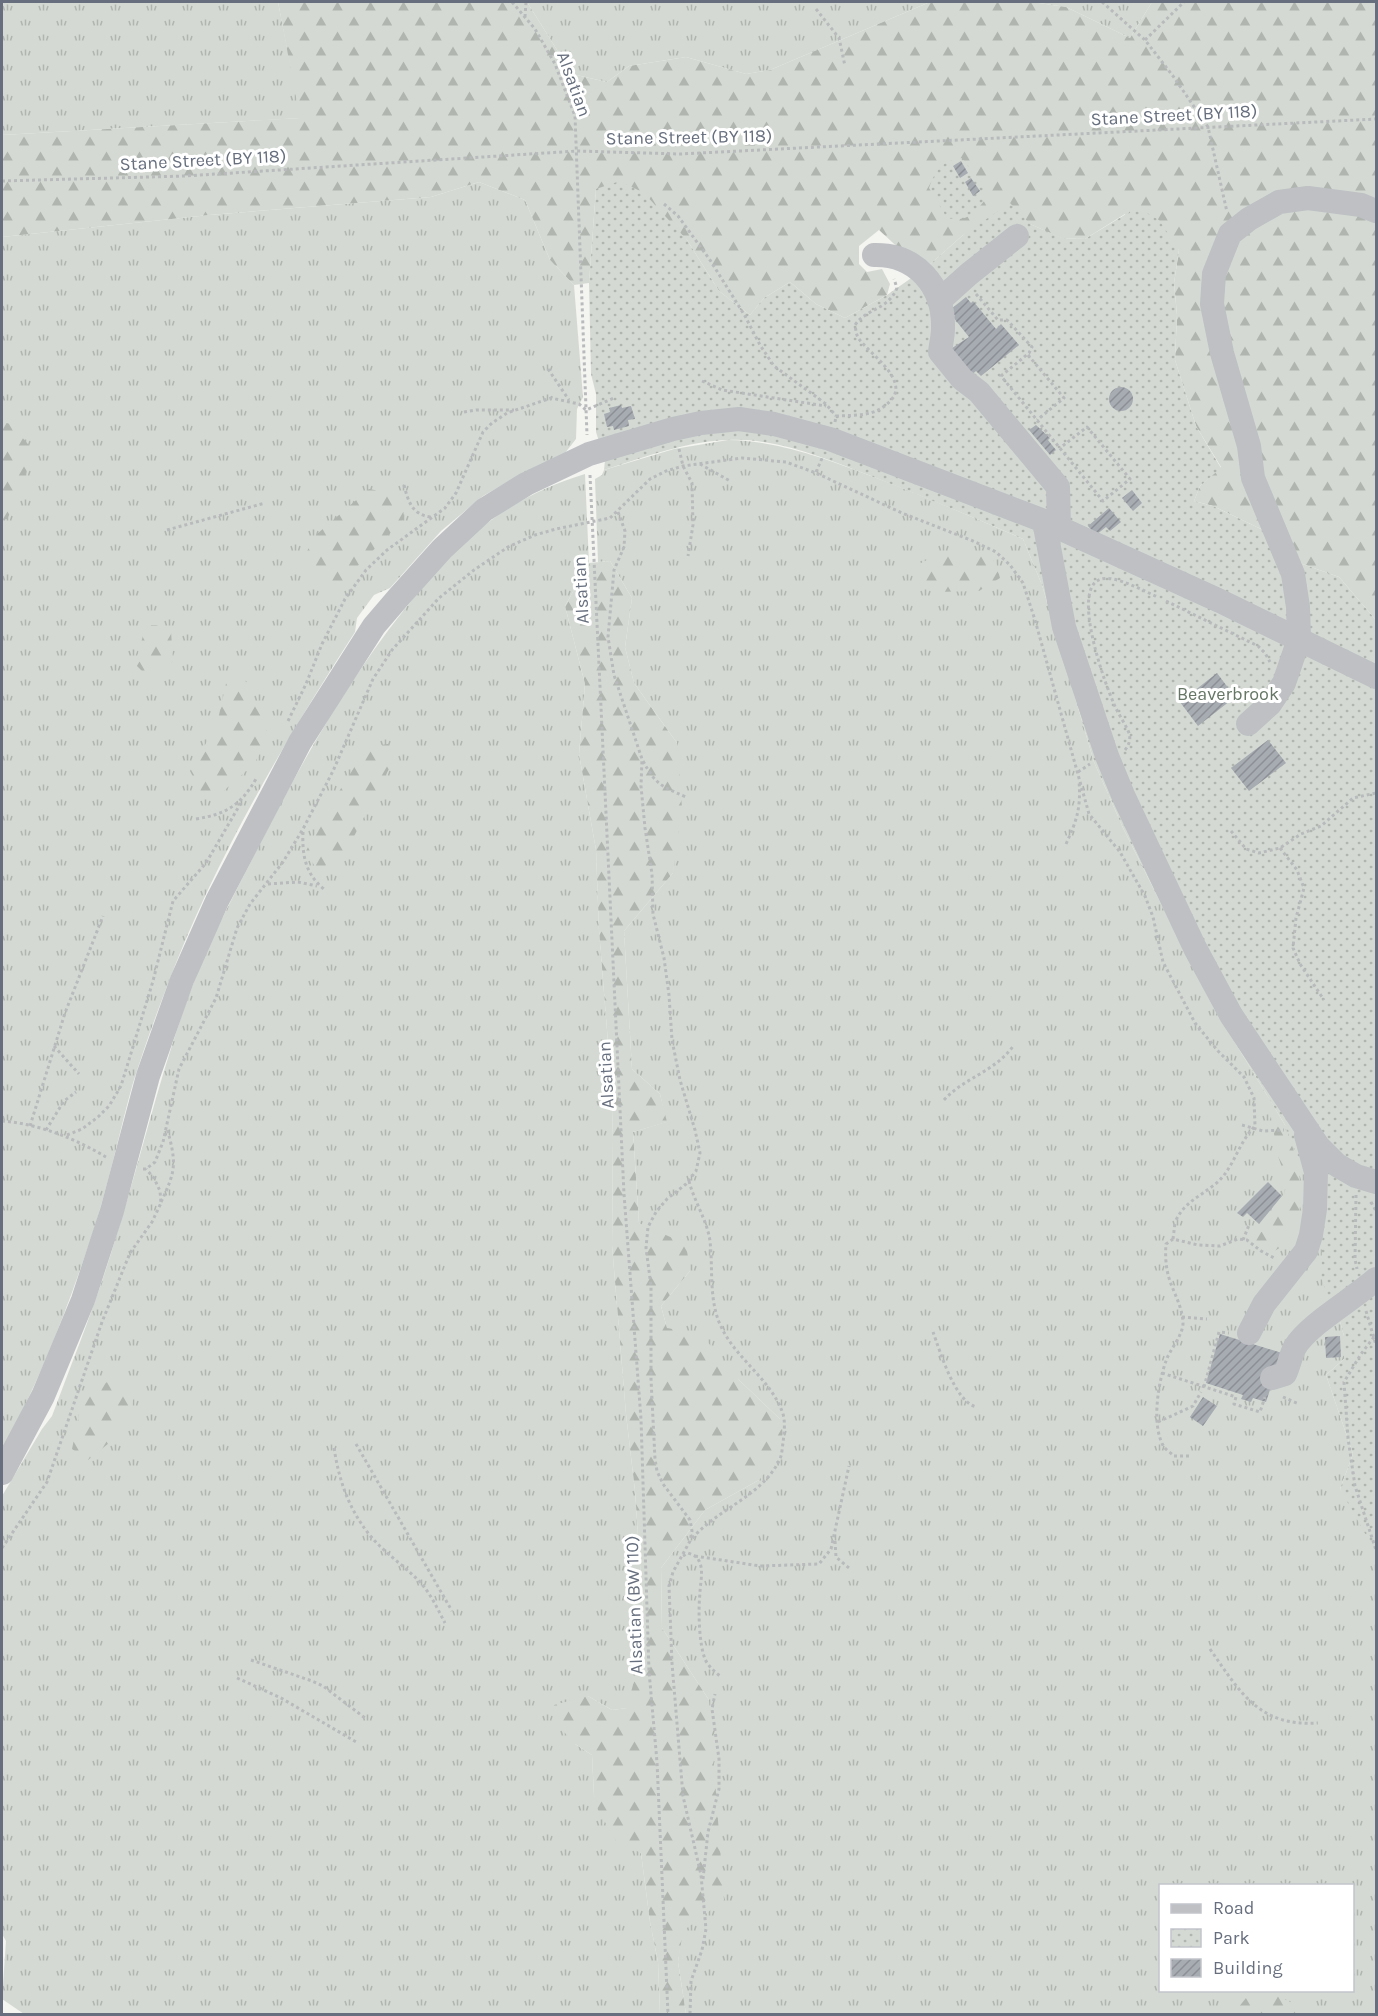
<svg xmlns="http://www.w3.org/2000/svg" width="1378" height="2016" viewBox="0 0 1378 2016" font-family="Karla,sans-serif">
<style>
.grass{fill:url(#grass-tufts);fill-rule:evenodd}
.forest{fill:url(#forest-firs)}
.park{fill:url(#park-dots)}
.building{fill:url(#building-hatch)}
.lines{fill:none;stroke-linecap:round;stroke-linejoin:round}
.path{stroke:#b8babc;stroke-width:3;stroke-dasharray:3 3;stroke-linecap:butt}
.minor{stroke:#bec0c4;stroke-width:24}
.labels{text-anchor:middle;stroke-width:6;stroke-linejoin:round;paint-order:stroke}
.street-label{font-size:18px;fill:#676f7e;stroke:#fff}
.park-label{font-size:18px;fill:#657665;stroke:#fff}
</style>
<defs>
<pattern id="grass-tufts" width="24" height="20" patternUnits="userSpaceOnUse" patternTransform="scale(1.5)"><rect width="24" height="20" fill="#d4dad3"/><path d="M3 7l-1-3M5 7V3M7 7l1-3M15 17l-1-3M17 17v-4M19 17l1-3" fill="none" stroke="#b0b5b0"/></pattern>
<pattern id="forest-firs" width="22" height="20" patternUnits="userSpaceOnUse" patternTransform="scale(1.5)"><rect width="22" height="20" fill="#d4dad3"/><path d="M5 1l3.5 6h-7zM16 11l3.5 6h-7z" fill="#b0b5b0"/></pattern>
<pattern id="park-dots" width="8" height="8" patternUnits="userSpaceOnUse" patternTransform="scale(1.5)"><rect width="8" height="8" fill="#d4dad3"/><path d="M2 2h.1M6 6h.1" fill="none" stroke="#b0b5b0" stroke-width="1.8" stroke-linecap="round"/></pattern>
<pattern id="building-hatch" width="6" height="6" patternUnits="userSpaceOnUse" patternTransform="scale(1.5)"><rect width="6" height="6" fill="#a7abb2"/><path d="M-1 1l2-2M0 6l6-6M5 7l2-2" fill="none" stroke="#8c8f96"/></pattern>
</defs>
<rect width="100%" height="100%" fill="#f4f4f1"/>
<!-- grass -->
<path class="grass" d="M2,2H278L301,118L2,135Z
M527,2H930L770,70L746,74L686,57L629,66L607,82L572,74Z
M1032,2H1152L1130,38L1066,7Z
M479,182L525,200L550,260L574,285L583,397L577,409L576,439L565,453L523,473L483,496L441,531L390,588L374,595L357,618L355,632C282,745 213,863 166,989C154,1020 143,1052 133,1083C119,1133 109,1183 93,1232C68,1307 40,1381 2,1450V237L209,215L431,197Z
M728,440C782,441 829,460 879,479C928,498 975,518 1023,539L1042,585L1094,762L1123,828L1211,1003L1285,1125L1330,1177L1339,1318L1344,1336V1359L1326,1375L1353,1454L1340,1489L1376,1535V2014H686L678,1962L709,1700L662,1628L661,1568L705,1510L759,1480L780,1419L739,1380L667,1328L661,1306L690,1271L639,1223L633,1132L666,1122L660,1094L632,1069L624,931L673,873L677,743L634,683L625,647L632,598L610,561L598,562L595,479L602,475L604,470L674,449ZM1160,1886H1352V1990H1160Z
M585,474L589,563L565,606L585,684L579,754L596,850L599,930L611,1080L613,1138L612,1245L626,1414L635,1491L645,1638L628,1708L612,1710L588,1696L575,1744L592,1755L594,1796L641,1853L650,1922L658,1962L660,2014H24L2,1999L6,1941L2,1934V1496L42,1429L52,1416C74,1357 98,1298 116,1237C144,1148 164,1056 199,969C218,924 241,881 263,838C308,750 358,663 422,588C443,564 464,540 490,521C518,500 551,484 585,474Z"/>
<!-- forest -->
<path class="forest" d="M278,2H527L572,74L607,82L629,66L686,57L746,74L770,70L930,2H1032L1066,7L1130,38L1152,2H1376V620L1339,577L1294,561L1286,541L1213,506L1194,501L1200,486L1221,467L1196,426L1175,360L1177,315L1174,283L1179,250L1125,214L1085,239L1061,238L1030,224L963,235L927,267L905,254L879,230L859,246V264L867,272L882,269L890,284L887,295L845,318L816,304L790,282L764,298L750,315L719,291L687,240L596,189L589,283L574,285L550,260L525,200L479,182L431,197L209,215L2,237V135L300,118Z
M2,422L11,424L32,449L22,491L7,519L2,520Z
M369,489L402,495L404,519L341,583L326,586L303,558L317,534Z
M975,554L996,562L1000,578L979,591L935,592L924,582L918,571L921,563L935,556Z
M610,561L632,598L625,647L634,683L677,743L682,808L673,873L624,931L632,1069L660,1094L667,1122L633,1132L639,1223L686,1244L690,1271L661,1306L667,1328L701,1334L739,1380L780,1419L783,1448L759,1480L705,1510L661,1568L662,1628L709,1700L724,1900L683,1931L678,1962L686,2014H660L658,1962L650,1922L641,1853L616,1841L598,1810L594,1796L592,1755L575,1744L555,1722L554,1705L588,1696L612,1710L627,1708L645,1638L635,1491L626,1414L612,1245L613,1138L611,1080L599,930L596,850L579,754L585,684L565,606L589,563Z
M146,625H156L171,631L173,661L160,676L145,674L135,664Z
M229,670L248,683L269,737L254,764L219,795L202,794L190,771L217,724Z
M388,744L391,765L349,846L318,872L306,851L328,809L367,747Z
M1267,1095C1288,1130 1304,1164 1300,1206C1299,1218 1296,1231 1288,1241C1285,1245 1278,1249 1273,1252L1256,1241L1254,1236L1264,1230L1280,1212L1287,1182L1278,1156Z
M114,1377L135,1380L132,1409L114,1439L88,1460L72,1449L82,1400Z
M1271,1993L1316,2014H1233L1246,1998Z"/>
<!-- park -->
<path class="park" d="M962,158L984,186L985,200C973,215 967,222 947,218L929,188C935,171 942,160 962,158Z
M620,181L644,193L687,240L719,291L750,315L764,298L790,282L816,304L845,318L887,295L927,267L963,235L1010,203L1030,224L1062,238L1085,239L1126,214L1142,210L1159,220L1179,250L1174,283L1177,315L1175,360L1196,426L1221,468L1200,486L1194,501L1213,506L1286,541L1294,561L1339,577L1376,620V1553L1340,1489L1353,1454L1326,1375L1344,1359V1336L1339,1318L1331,1306L1321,1277L1324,1189L1330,1177L1299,1163L1285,1125L1211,1003L1123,828L1094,762L1042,585L1023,539C973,517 922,496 871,476C826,459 778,438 729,440C687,441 645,457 604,470L605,460L596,432V394L591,374L589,283L596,189Z"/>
<!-- building -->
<path class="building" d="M961,161L968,173L960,178L953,166Z
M971,178L980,191L973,196L965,182Z
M966,297L971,303L973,301L996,329L1001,324L1019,345L981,376L976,371L968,378L946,352L969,337L953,317L955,316L950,310Z
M1109 399a12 12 0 1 1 24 0a12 12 0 1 1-24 0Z
M621,405L622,408L631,406L635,419L628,420L629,426L614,430L613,426L607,427L604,414L610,412L609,408Z
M1036,425L1050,438L1048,440L1056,450L1050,455L1029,430Z
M1132,490L1142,503L1133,511L1122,498Z
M1109,508L1121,522L1110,531L1106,527L1096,535L1088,526Z
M1217,673L1235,697L1198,726L1180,702Z
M1268,740L1286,763L1249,791L1231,768Z
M1268,1182L1282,1196L1259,1224L1247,1213L1243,1217L1237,1213Z
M1220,1334L1282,1353L1266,1402L1253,1398L1251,1402L1241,1399L1243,1395L1206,1383Z
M1340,1336L1341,1357L1326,1358L1325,1337Z
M1203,1397L1217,1406L1203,1426L1190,1417Z"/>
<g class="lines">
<!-- path -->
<path class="path" d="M512,2L535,29L555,64L575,116L587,435
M1102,2L1145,40L1173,76L1208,127L1227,212
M816,9L839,38L845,66
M525,17L526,2
M1145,40L1184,2
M2,181L185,176L577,151L680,154L1376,119
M664,204L678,216L710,260L745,316L760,345L774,366L826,404L836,416
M976,294L998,320H1007L1032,347L1029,353L1001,376L1103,501L1130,479L1087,427L1060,448
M1028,355L1064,398L1037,420
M548,369L569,400
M702,381L722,390L826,406
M464,412L476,410H514
M835,422L836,416C857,415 877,417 892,399C908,379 870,354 859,339C856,335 856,330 855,325C867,308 888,310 897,288L894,279
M679,449L683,466L692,483L693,525L688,556
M700,464L730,481
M816,472L823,456
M590,475L624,1194L641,1419L649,1671L657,1762L668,2014
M404,485C408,501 412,515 431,517
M618,512L625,531L624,547L614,570L608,637L614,675L642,759L641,786L645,828L652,874L653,914L664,958L669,995L672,1040L680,1080L695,1130L700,1153L696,1171L686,1184L667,1199L656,1212L648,1227L646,1248L651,1286V1379L655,1459L657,1471L663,1484L690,1520L692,1531L690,1541L673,1572L669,1586L672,1663L683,1796L701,1875L706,1929L702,1950L691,1981L690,2014
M167,530L265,503
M1166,601L1258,646L1265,653L1270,662
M288,721L306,684L322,644L345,599L366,570L387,550L445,508L456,493L483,432L492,423L507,413L551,398L579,404L586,410L614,398
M1125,750C1129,745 1131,739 1129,733C1125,723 1118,714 1114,704C1105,684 1070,588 1101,579C1116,575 1143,591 1158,597
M643,761C656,785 661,786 686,797
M1078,772L1090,764
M196,819C226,814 240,806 256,779
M1231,831L1246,849L1259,853L1280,848L1301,834L1321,826L1353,798L1376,793
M303,832C302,854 305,874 324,889
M1066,844C1077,820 1081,808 1079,781
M1280,848L1297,870L1304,888L1296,918L1293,948L1300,964L1324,1000
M268,884L298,882L317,886
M54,1046L79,1074
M944,1100C965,1077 995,1072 1014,1045
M2,1121C39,1124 74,1138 106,1157
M1242,1125L1263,1131L1284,1130
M30,1126L65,1013L103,916
M46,1130L64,1101L76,1092
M67,1135L82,1129L98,1117L109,1106L121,1086L153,981L173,901L206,863L242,801
M143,1169H146L155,1162L163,1142L179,1069L216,998L237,928L250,904L283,862L303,829L333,771L373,679L392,650L439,598L474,570L508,547L535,535L556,529L610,518L650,479L666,471L683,466L742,458L786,462L816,473L902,513L973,541L996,552L1010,565L1023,583L1035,620L1089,814L1120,852L1145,896L1153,917L1163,962L1195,1023L1218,1051L1244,1077L1254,1098L1255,1126C1237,1144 1234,1170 1214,1185C1199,1197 1185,1202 1176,1220
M689,1181C694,1201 707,1220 710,1241C713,1269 709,1296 719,1322C733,1357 769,1377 782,1411C786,1421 784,1433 783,1443C782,1449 782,1456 779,1461C761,1497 715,1510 691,1540
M1356,1195L1355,1259L1357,1269
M161,1202C177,1169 176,1162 167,1128
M1371,1202L1376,1211
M1173,1239L1175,1223
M1243,1240L1249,1225
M1366,1311L1376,1345
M1182,1317L1207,1319
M933,1332C940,1351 955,1403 977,1407
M1374,1337L1361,1354L1344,1382L1348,1438L1355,1486L1376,1550
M1162,1373L1236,1397L1234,1404L1260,1412L1265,1397
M1204,1387L1219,1332L1229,1333
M1283,1397L1299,1404
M1158,1422L1193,1406L1201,1392
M356,1444L452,1611
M334,1448C339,1480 348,1507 368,1533C382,1551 402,1564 418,1580C430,1592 437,1608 445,1623
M1189,1456H1174C1171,1453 1166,1450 1164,1447C1151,1426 1158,1383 1166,1361C1170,1349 1182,1337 1183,1324C1183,1310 1176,1297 1171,1284C1166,1271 1165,1258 1166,1244L1173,1239L1198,1245L1220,1246L1238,1239L1247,1240L1261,1251L1276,1259
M835,1541L836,1557L849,1568
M2,1548L47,1482L102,1322L130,1253L152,1222L161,1203L160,1191L154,1178L146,1169
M683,1556L688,1553C693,1555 697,1556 699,1561C704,1570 700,1584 700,1593C698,1610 699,1644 705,1659C708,1666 714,1671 720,1676
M695,1556L760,1566L819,1564L831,1549L849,1466
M1210,1649C1240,1692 1259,1727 1318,1723
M251,1660L312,1681L323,1686L365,1718
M237,1678L281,1698L358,1743
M703,1879L708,1832L719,1789V1759L712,1709L715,1694"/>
<!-- minor -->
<path class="minor" d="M874,255C916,254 944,286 943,328C943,336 941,344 940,352L962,379L979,392L1058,487L1059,528
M939,301L969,274L1017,236
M1044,521L1064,627L1107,756L1123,795L1195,948L1231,1015L1318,1146L1337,1165L1356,1176L1376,1182
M1248,724L1270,704L1284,683L1299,639L1298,607L1293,574L1253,478L1249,446L1222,353L1212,304L1214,274L1230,234L1249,219L1279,202L1308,198L1361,205L1376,211
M1249,1333L1264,1304L1306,1251L1311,1235L1315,1209L1316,1172L1306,1135
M1272,1378L1285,1374C1289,1366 1291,1354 1295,1347C1309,1324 1355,1298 1376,1279
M2,1473L43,1396L83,1300L112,1211L148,1076L182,980L217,901L300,742L374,626L398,598L442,549L484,510L526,484L589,454L673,429L701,423L739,419L774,424L830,439L1044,521L1220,601L1376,677"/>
</g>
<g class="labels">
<!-- street labels -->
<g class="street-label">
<text transform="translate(574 84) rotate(70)" y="6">Alsatian</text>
<text transform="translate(1174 115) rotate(-3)" y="6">Stane Street (BY 118)</text>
<text transform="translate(689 137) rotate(-1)" y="6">Stane Street (BY 118)</text>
<text transform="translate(203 160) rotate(-3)" y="6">Stane Street (BY 118)</text>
<text transform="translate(581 590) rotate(-93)" y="6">Alsatian</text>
<text transform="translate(606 1075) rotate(-93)" y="6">Alsatian</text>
<text transform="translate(634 1605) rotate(-92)" y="6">Alsatian (BW 110)</text>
</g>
<!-- park labels -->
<g class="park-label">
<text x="1228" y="700">Beaverbrook</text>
</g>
</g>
<!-- border -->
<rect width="1378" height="2016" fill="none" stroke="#676f7e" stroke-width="6"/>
<!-- legend -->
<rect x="1159" y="1884" width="195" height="108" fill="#ffffff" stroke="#c2c5cb" stroke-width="1.5"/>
<rect x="1171" y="1904" width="30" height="9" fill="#bec0c4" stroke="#c2c5cb" stroke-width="1.5"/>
<text x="1213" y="1914" font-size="18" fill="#676f7e">Road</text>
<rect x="1171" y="1929" width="30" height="18" fill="url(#park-dots)" stroke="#c2c5cb" stroke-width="1.5"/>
<text x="1213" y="1944" font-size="18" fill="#676f7e">Park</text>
<rect x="1171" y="1959" width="30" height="18" fill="url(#building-hatch)" stroke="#c2c5cb" stroke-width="1.5"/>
<text x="1213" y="1974" font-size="18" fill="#676f7e">Building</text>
</svg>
